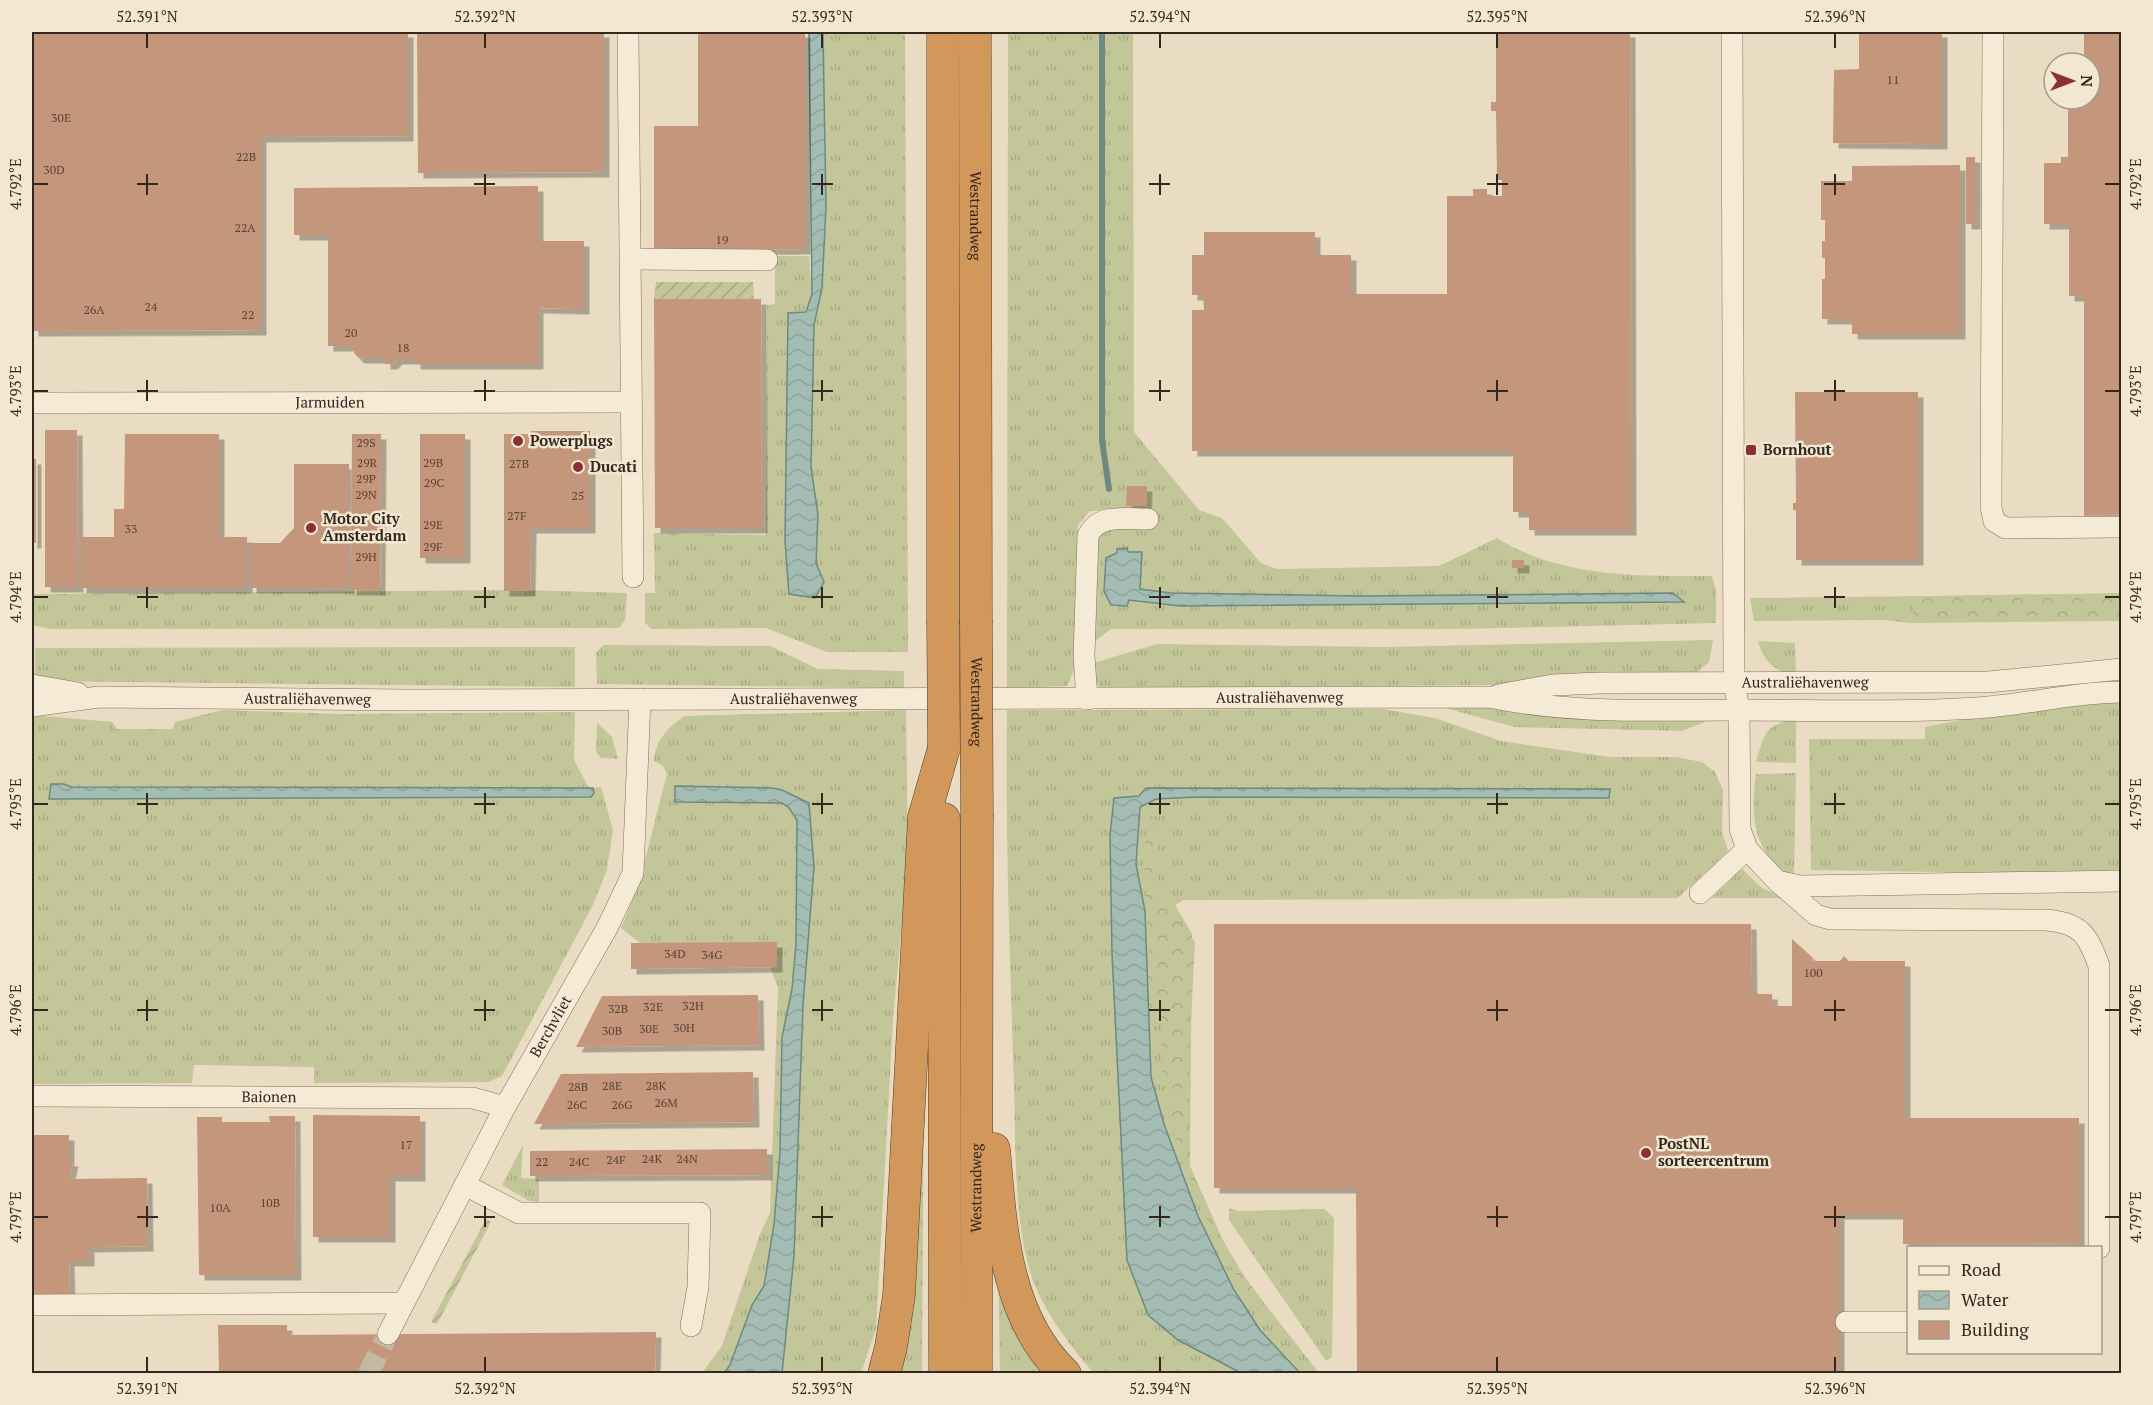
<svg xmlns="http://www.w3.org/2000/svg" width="2153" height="1405" viewBox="0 0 2153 1405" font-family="'PT Serif',serif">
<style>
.grass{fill:url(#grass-tufts)}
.forest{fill:url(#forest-crowns)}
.garden{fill:url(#garden-furrows)}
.water{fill:url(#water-waves);stroke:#6d8981;stroke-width:1.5}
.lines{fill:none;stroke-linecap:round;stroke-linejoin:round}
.stream{stroke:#6d8981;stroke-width:6}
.building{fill:#c4967c;filter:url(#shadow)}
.minor-tunnel{stroke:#c5b8a2;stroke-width:21;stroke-dasharray:21 10;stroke-linecap:butt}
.minor-casing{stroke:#826e5b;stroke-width:22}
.highway-casing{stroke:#503d2f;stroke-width:33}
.minor{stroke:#f5ead5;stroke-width:21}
.highway{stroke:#d1975b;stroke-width:32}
.highway-bridge-casing{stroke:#503d2f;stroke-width:33;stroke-linecap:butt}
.highway-bridge{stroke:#d1975b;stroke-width:32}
.ticks{fill:none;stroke:#33271e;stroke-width:2}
.poi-dot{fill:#8b3136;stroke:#f2e7d1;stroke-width:2}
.labels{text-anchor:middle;stroke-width:5;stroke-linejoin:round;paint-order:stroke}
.number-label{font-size:12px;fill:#574336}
.street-label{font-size:15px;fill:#33271e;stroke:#f2e7d1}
.poi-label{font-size:15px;font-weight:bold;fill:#33271e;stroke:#f2e7d1;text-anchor:start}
.neatline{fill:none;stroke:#33271e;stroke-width:2}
.ticks-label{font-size:15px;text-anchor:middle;fill:#33271e}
</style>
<defs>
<pattern id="grass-tufts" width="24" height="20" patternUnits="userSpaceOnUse" patternTransform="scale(1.5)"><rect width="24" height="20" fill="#c3c698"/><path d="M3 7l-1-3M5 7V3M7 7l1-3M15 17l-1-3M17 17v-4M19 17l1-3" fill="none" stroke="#a8aa83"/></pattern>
<pattern id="forest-crowns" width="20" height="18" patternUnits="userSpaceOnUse" patternTransform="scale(1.5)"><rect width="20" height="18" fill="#c3c698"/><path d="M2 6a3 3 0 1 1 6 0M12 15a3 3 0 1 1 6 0" fill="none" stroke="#a8aa83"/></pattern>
<pattern id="garden-furrows" width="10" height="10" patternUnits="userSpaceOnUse" patternTransform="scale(1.5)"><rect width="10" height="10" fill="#c3c698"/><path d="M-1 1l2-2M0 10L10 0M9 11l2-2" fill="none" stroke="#a8aa83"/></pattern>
<pattern id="water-waves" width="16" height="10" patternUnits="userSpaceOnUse" patternTransform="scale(1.5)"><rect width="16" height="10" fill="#a4bdb4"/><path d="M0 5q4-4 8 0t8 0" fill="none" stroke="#8ea29a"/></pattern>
<filter id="shadow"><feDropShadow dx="5.5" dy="5.5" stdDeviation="0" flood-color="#0004"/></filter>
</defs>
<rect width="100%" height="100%" fill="#e9dcc3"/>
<!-- grass -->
<path class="grass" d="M823,32H905L908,652H827L766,628L652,629L645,623V593H655L654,533L766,535L767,305L775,304V256H809L812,294L806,312L788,313L785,541L789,593L816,563L818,515L811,467V420L814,325L822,288L826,207Z
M1008,32H1133L1134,432L1199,510L1222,518L1261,563L1277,569L1439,566L1497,538C1561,578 1639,576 1712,576L1716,590V623L1457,629H1111L1094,642L1095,538L1142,511H1090L1078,525L1077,664L1067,686L1007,688Z
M523,590L627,593L625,620L619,628L50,629L32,625V594Z
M1927,596L1913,608L1911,623L1882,620L1754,621L1750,598Z
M1713,640L1709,662L1686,681L1635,684L1099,688L1090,664L1157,644L1385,647Z
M1758,641L1795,643L1796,677C1776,671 1763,662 1758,641Z
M603,645L770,646L818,669L904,671V688L597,684L596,653Z
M575,647V687L35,681V648Z
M2121,702V872L2060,874L1811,870L1809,739H1925V727L2032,706Z
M1435,705L1682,716L1707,721L1682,731L1514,727Z
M1383,709L1435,718L1501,741L1610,757H1676L1702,762L1715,772L1723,790L1722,832L1728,851L1678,898L1184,900L1175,905L1192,934L1190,1166L1210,1218L1247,1281L1319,1373H1300L1260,1330L1234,1290L1198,1216L1164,1124L1151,1077L1145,911L1136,864L1140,807L1156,799L1197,797L1609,798L1610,789L1146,788L1110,835L1112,954L1127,1260L1148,1315L1241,1373L1094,1374C1071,1346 1050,1320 1036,1288C1013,1234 1016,1144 1014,1086C1010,960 1005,835 1007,710Z
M222,710L339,714L575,712L574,760L589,788L71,787L64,784H51L49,799L591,797L593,788L601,787L613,830L607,870L593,905L502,1076L488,1082L314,1083V1067L194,1065L192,1083L32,1084V715L113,722L116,729H173L175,722Z
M906,710L908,856L893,1020L876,1329L861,1373H782L794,1256L803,1005L814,867L809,803L772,788L675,787L676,802L782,803L789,808L797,820L796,944L774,1224L764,1286L752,1305L730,1365L724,1373H702L722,1346L760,1234L770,1213L778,987L764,953L640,943L621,928C644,878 652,827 667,774L663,766L654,761C656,739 667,729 684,716Z
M1796,718V763L1756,762C1765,732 1764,726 1796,718Z
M597,723L612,737L618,759L601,758L596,752Z
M1796,773L1794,878C1753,854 1750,818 1756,774Z
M1742,869L1762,888L1785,898H1712Z
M924,1055L922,1373L895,1374Z
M523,1145L521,1178L539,1179V1202L529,1201L502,1185Z
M1229,1208L1238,1211L1324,1209L1334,1218L1332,1357L1326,1361L1229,1220Z
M998,1249L1055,1373H1000Z"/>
<!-- forest -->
<path class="forest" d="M2121,593V621L1911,623L1913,608L1927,596Z
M1151,816L1158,821L1157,889L1195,942L1189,1057L1190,1166L1230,1256L1295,1347L1275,1327L1222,1255L1185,1167L1172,1129L1163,1072L1161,1015L1146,1009L1150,940L1145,902L1148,879L1142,860Z"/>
<!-- garden -->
<path class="garden" d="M656,282H753L754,299H654Z
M486,1219L491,1222L437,1324L431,1322Z"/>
<!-- water -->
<path class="water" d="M809,32H823L826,207L822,288L814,325L811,467L818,515L816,563L824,582L815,598L789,594L785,541L788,313L806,312L812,294Z
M1127,548L1128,552H1142L1140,589L1171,593L1361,596L1673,593L1684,602L1180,606L1129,600L1127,606L1111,605L1104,591L1106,558L1117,553V549Z
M51,784H64L71,787L589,788H593L594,793L591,797L49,799Z
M675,786L772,788L782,790L809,803L814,867L803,1005L794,1256L782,1373H724L730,1365L752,1305L764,1286L774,1224L780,1152L782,1037L792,989L796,944L797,820L789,808L782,803L675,802Z
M1146,788L1610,789L1609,798L1197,797L1156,799L1140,807L1136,864L1145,911L1151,1077L1164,1124L1198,1216L1234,1290L1260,1330L1300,1373H1241L1178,1340L1148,1315L1127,1260L1112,954L1110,835L1114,798L1139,796Z"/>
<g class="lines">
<!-- stream -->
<path class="stream" d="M1102,32V440L1109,489"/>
</g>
<!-- building -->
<path class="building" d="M33,32H408V136L261,137V330L33,331Z
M417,32H604V172L418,173Z
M698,32H805V249L654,250V126H698Z
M1496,32H1630L1631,530H1529V512H1513V451H1192V310H1204L1203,295H1192V255H1204V232H1315V255H1351V294H1447V196H1473V189H1487V196H1502V180H1497L1496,111H1491V102H1496Z
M1859,32H1942V144L1833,143L1834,70L1859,69Z
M2084,32H2122V514L2084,516V296H2069V224H2044V163H2061V157H2068V99H2090V63H2084Z
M1966,157H1975V224H1966Z
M1960,165V334H1852V319H1822V279H1825V258H1822V241H1825V220H1821V181H1852V166Z
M538,186V241H584V309L538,308V364H415V359H397L392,364H385V358H359L354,353V346H328V235H294V188Z
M654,299H761L762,528H655Z
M1795,392H1918V560H1796V510H1793V503H1796Z
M45,430H77L78,587H45Z
M531,431H590V528H531L530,591H504V434H531Z
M125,434H219V537H247V588H81V537H114V509H124Z
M352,434H381L380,590H351Z
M420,434H465V558H420Z
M32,459H36V543H32Z
M294,464H349V588H251V543H280L294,528Z
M1127,486H1147L1146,506H1126Z
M1512,560H1524V568H1512Z
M1214,924H1751L1752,994H1772L1773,1006H1792V939L1813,958L1811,961H1840L1844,956L1849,961H1905V1118H2079V1243L1903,1244V1214H1839V1373H1357L1356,1188H1214Z
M777,942V967L631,969V943Z
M758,995L759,1045L576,1047L602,996Z
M753,1072L754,1122L534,1124L561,1074Z
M313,1115L420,1116V1176H390V1237H313Z
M269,1116H295L296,1275H199L197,1117H222V1122H270Z
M32,1135H69V1161H73L69,1179L147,1178L148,1246L89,1247V1261H69L70,1297H32Z
M767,1149V1175L530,1176V1151Z
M218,1325H287V1335L656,1332L655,1374H219Z"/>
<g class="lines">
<!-- minor-tunnel -->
<path class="minor-tunnel" d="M368,1374L388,1334"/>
<!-- minor casing -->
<g class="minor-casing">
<g id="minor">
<path d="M628,32L633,577"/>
<path d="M1732,32L1734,682L1739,710L1740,829L1747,849L1777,881L1800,886L2122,881"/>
<path d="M1993,32L1991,507L1994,521L2005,528L2122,527"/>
<path d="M631,259L767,260"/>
<path id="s1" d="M32,403L630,402"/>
<path d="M32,685L78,693"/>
<path id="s2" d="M1498,695L1553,685L1600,683L1988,682L2122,669"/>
<path d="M1087,699L1084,656L1088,536C1098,513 1126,519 1148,519"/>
<path id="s3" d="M32,706L99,697L408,700L1489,697C1571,714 1653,710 1737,710C1817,710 1897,713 1977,708C2026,705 2073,692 2122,692"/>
<path d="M1777,881L1816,915L1830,919L2046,920C2081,923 2088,935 2099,966V1248"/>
<path d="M1700,893L1747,849"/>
<path id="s4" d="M32,1096L473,1098L505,1107"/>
<path d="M465,1185L519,1213H700L698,1287L691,1326"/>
<path d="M32,1305L403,1303"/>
<path d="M1846,1322H1908"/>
<path id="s5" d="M388,1334L505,1107L607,928L633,873L640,699"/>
</g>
</g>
<!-- highway casing -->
<g class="highway-casing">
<g id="highway">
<path d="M943,32V621"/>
<path id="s6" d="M975,32L976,620"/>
<path d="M944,819L945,1374"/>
<path d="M994,1149C1001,1226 1004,1316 1065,1374"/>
<path d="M884,1374L891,1347L899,1295L924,817L944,748"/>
<path id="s7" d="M976,1374L977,817"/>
</g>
</g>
<!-- minor -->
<use href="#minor" class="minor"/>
<!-- highway -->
<use href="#highway" class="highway"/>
<!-- highway-bridge casing -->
<g class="highway-bridge-casing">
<g id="highway-bridge">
<path id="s8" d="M976,620L977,817"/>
<path d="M943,621L944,748"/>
</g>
</g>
<!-- highway-bridge -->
<use href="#highway-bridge" class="highway-bridge"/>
</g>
<!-- ticks -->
<path class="ticks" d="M147,33V48M485,33V48M822,33V48M1160,33V48M1497,33V48M1835,33V48M147,174V195M485,174V195M822,174V195M1160,174V195M1497,174V195M1835,174V195M33,184H48M137,184H158M474,184H495M812,184H833M1149,184H1170M1487,184H1508M1824,184H1845M2105,184H2120M147,380V401M485,380V401M822,380V401M1160,380V401M1497,380V401M1835,380V401M33,391H48M137,391H158M474,391H495M812,391H833M1149,391H1170M1487,391H1508M1824,391H1845M2105,391H2120M147,587V608M485,587V608M822,587V608M1160,587V608M1497,587V608M1835,587V608M33,597H48M137,597H158M474,597H495M812,597H833M1149,597H1170M1487,597H1508M1824,597H1845M2105,597H2120M147,793V814M485,793V814M822,793V814M1160,793V814M1497,793V814M1835,793V814M33,804H48M137,804H158M474,804H495M812,804H833M1149,804H1170M1487,804H1508M1824,804H1845M2105,804H2120M147,1000V1021M485,1000V1021M822,1000V1021M1160,1000V1021M1497,1000V1021M1835,1000V1021M33,1010H48M137,1010H158M474,1010H495M812,1010H833M1149,1010H1170M1487,1010H1508M1824,1010H1845M2105,1010H2120M147,1206V1227M485,1206V1227M822,1206V1227M1160,1206V1227M1497,1206V1227M1835,1206V1227M33,1217H48M137,1217H158M474,1217H495M812,1217H833M1149,1217H1170M1487,1217H1508M1824,1217H1845M2105,1217H2120M147,1357V1372M485,1357V1372M822,1357V1372M1160,1357V1372M1497,1357V1372M1835,1357V1372"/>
<!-- markers -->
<g class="poi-dot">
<circle cx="518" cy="441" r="6"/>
<rect x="1745" y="444" width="12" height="12" rx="3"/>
<circle cx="578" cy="467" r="6"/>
<circle cx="311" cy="528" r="6"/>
<circle cx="1646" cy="1153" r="6"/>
</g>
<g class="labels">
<!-- number labels -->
<g class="number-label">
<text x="1893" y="84">11</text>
<text x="61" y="122">30E</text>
<text x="246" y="161">22B</text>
<text x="54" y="174">30D</text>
<text x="245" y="232">22A</text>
<text x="722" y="244">19</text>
<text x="151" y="311">24</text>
<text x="94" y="314">26A</text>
<text x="248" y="319">22</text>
<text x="351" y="337">20</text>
<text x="403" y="352">18</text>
<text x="366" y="447">29S</text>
<text x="367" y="467">29R</text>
<text x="433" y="467">29B</text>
<text x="519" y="468">27B</text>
<text x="366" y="483">29P</text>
<text x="434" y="487">29C</text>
<text x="366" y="499">29N</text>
<text x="578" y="500">25</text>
<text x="517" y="520">27F</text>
<text x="433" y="529">29E</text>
<text x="131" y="533">33</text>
<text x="433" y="551">29F</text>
<text x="366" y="561">29H</text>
<text x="675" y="958">34D</text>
<text x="712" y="959">34G</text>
<text x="1813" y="977">100</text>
<text x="693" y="1010">32H</text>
<text x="653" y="1011">32E</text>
<text x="618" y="1013">32B</text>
<text x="684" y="1032">30H</text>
<text x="649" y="1033">30E</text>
<text x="612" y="1035">30B</text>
<text x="612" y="1090">28E</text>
<text x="656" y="1090">28K</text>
<text x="578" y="1091">28B</text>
<text x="666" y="1107">26M</text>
<text x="577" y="1109">26C</text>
<text x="622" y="1109">26G</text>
<text x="406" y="1149">17</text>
<text x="652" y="1163">24K</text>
<text x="687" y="1163">24N</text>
<text x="616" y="1164">24F</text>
<text x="542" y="1166">22</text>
<text x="579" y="1166">24C</text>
<text x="270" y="1207">10B</text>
<text x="220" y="1212">10A</text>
</g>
<!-- street labels -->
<g class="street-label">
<text dy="5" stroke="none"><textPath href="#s6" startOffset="184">Westrandweg</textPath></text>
<text dy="5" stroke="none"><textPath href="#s1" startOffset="298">Jarmuiden</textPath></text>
<text dy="5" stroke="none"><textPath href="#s2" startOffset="308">Australiëhavenweg</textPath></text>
<text dy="5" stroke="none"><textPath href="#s3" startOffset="762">Australiëhavenweg</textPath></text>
<text dy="5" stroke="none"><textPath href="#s3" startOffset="1248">Australiëhavenweg</textPath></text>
<text dy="5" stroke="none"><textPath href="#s3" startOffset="276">Australiëhavenweg</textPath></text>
<text dy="5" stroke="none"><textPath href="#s8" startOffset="82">Westrandweg</textPath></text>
<text dy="5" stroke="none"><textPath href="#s5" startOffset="348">Berchvliet</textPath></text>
<text dy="5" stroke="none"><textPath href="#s4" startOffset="237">Baionen</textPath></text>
<text dy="5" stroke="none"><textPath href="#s7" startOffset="186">Westrandweg</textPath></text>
</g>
<!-- poi labels -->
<g class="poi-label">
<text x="530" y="446">Powerplugs</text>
<text x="1763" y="455">Bornhout</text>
<text x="590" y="472">Ducati</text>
<text x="323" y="524">Motor City<tspan x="323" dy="17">Amsterdam</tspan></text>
<text x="1658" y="1149">PostNL<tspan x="1658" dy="17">sorteercentrum</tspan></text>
</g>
</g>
<!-- border -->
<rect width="2153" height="1405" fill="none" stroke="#f2e7d1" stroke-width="66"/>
<!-- legend -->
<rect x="1907" y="1246" width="195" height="108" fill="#f2e7d1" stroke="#a69a89" stroke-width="1.5"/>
<rect x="1919" y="1266" width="30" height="9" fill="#f5ead5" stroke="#a69a89" stroke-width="1.5"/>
<text x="1961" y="1276" font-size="18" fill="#33271e">Road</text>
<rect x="1919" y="1291" width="30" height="18" fill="url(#water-waves)" stroke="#a69a89" stroke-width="1.5"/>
<text x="1961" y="1306" font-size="18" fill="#33271e">Water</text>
<rect x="1919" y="1321" width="30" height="18" fill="#c4967c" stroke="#a69a89" stroke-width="1.5"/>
<text x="1961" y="1336" font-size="18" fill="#33271e">Building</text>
<!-- north arrow -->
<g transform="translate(2072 81) rotate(90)"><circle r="28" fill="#f2e7d1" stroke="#a69a89" stroke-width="1.5"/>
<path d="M0-4.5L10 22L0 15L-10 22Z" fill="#8b3136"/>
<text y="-9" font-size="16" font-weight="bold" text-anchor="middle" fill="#33271e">N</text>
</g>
<rect x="33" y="33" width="2087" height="1339" class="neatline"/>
<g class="ticks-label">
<text x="147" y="22">52.391°N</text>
<text x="485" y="22">52.392°N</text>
<text x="822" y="22">52.393°N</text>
<text x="1160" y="22">52.394°N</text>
<text x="1497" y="22">52.395°N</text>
<text x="1835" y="22">52.396°N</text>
<text transform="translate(2136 184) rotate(-90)" y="5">4.792°E</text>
<text transform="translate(16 184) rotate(-90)" y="5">4.792°E</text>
<text transform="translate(2136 391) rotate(-90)" y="5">4.793°E</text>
<text transform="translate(16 391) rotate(-90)" y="5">4.793°E</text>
<text transform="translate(2136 597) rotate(-90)" y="5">4.794°E</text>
<text transform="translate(16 597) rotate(-90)" y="5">4.794°E</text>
<text transform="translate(2136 804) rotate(-90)" y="5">4.795°E</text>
<text transform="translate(16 804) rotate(-90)" y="5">4.795°E</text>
<text transform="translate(2136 1010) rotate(-90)" y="5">4.796°E</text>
<text transform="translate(16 1010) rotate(-90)" y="5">4.796°E</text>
<text transform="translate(2136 1217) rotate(-90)" y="5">4.797°E</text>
<text transform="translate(16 1217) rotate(-90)" y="5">4.797°E</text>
<text x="147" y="1394">52.391°N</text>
<text x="485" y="1394">52.392°N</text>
<text x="822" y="1394">52.393°N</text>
<text x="1160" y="1394">52.394°N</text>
<text x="1497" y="1394">52.395°N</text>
<text x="1835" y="1394">52.396°N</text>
</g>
</svg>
